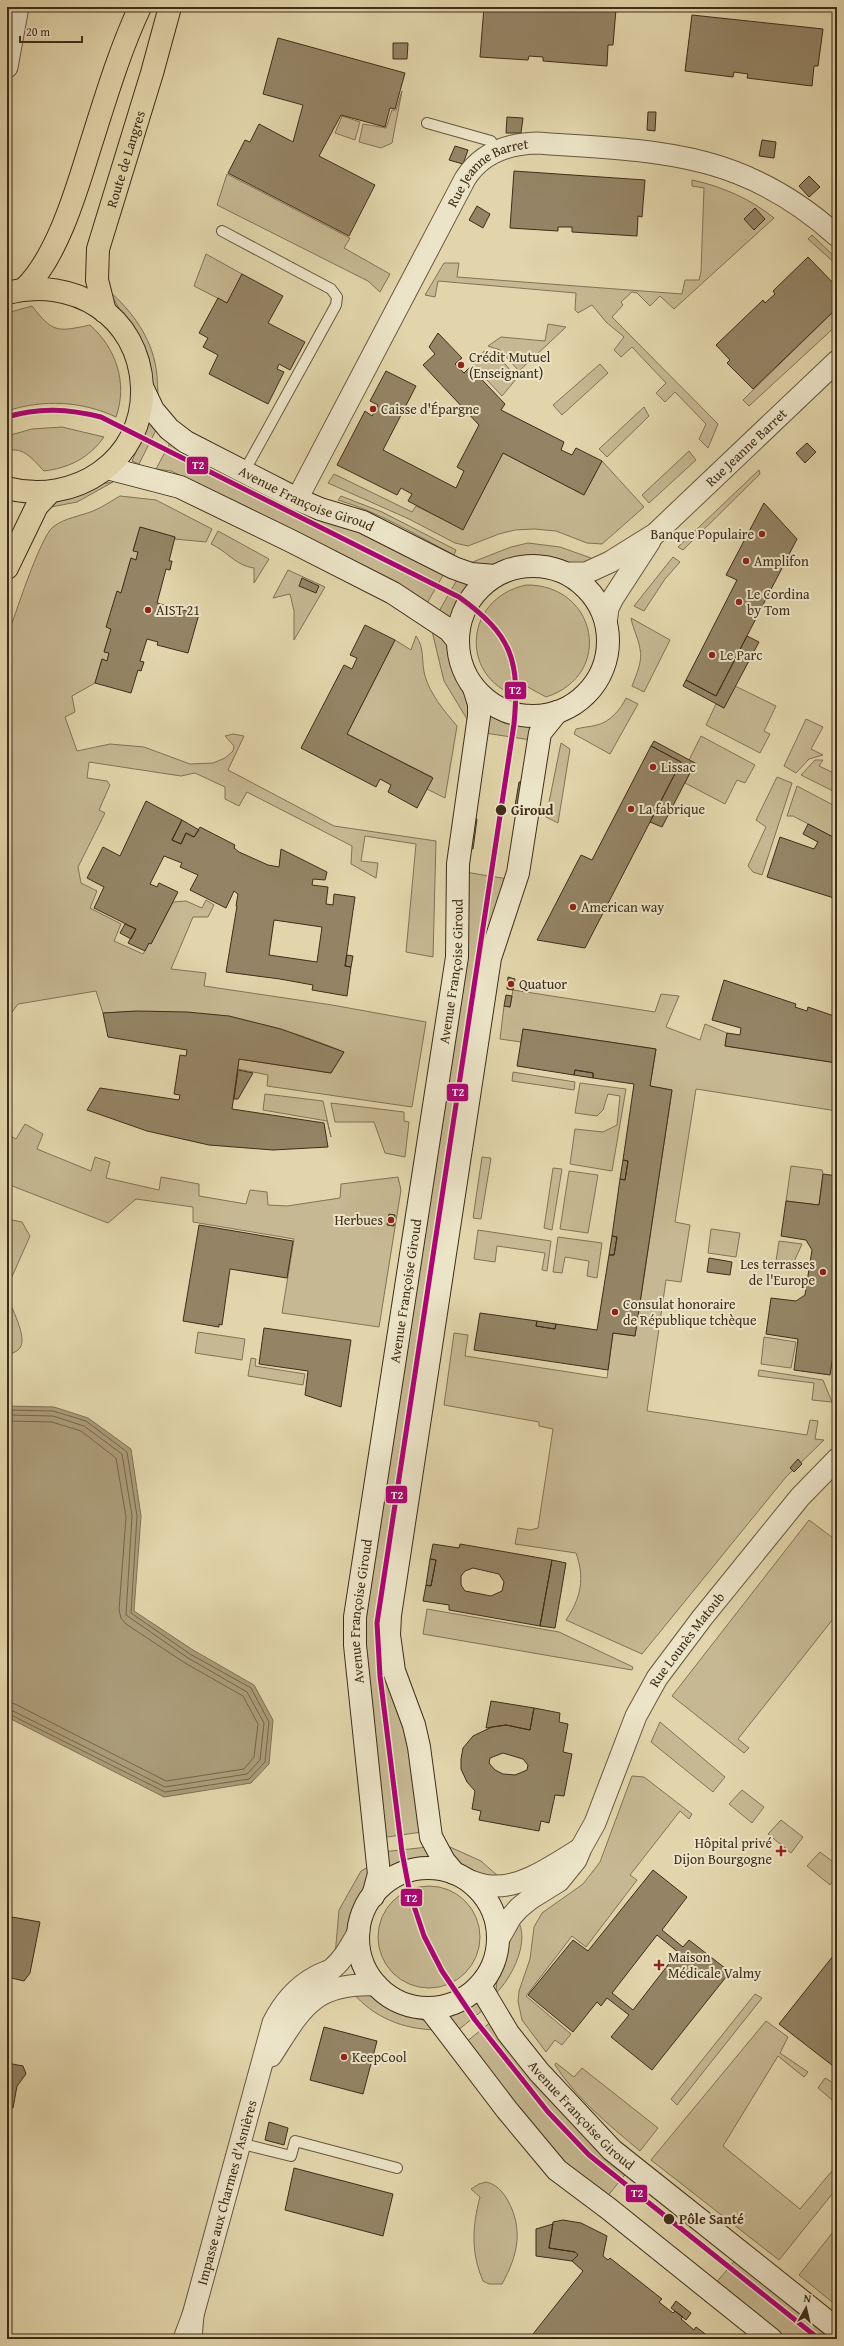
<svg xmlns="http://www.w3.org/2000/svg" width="844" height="2346" viewBox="0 0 844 2346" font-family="'Gentium Book Plus',serif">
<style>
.green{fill:#c6b892;stroke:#827256}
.water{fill:#ab9c79;stroke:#807053}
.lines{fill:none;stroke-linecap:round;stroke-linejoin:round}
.shore{stroke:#756449;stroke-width:1}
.building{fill:#948465;stroke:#3f2d19;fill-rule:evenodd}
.lane-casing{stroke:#68573e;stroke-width:12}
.street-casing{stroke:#68573e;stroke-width:23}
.secondary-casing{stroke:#3f2d19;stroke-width:24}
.primary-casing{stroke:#3f2d19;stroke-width:24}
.lane{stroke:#ece4c8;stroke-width:10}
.street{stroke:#ece4c8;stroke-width:21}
.secondary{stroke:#ece4c8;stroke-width:22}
.primary{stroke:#e2d5ab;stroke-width:22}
.tram-1-casing{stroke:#ece4c8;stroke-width:8}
.tram-1{stroke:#ab0672;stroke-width:5}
.poi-dot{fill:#8f2418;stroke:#ece4c8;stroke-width:1.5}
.stop-dot{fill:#3f2d19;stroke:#ece4c8;stroke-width:1.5}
.labels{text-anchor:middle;stroke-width:4;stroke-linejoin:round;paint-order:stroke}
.street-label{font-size:14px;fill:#3f2d19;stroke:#ece4c8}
.poi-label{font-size:14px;fill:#3f2d19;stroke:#ece4c8;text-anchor:start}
.stop-label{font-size:14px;font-weight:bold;fill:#3f2d19;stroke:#ece4c8;text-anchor:start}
.line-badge{stroke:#ece4c8;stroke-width:1.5}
.badge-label{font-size:11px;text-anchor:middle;font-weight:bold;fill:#fff}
</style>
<rect width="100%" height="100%" fill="#e2d5ab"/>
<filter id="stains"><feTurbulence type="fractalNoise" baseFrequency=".005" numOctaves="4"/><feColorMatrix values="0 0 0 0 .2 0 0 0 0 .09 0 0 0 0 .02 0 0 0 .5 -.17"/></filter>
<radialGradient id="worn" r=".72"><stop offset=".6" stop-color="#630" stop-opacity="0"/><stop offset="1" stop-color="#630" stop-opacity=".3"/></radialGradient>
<!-- green -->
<path class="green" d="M402,91L392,143L381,148L359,142L363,124L386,128L392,110H396Z
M342,116L360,122L355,140L335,133Z
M227,174L350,238L344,248L390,274L380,292L368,281L217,205Z
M692,180C721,186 751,199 774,218L674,309L660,296L650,306L637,293L632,292L621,302L623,305L612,317L718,424L708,448L699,439L706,424L675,392L665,402L656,393L666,383L632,347L621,357L614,350L624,337L606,322L592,305L578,313L575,310L576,293L438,281L435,297L425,295L444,263H459L457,277L682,294L685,280H699L701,272L704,188L692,186Z
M812,235L837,259V265L808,239Z
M206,254L242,274L227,303L194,286Z
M109,291C132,311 151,337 156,368C158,379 157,390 159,401L123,315Z
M32,306C53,333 57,332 90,325C116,348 128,383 116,417C82,401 43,399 7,411V313Z
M837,308V325L749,406L743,400Z
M548,324L566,327L519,371L500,350L488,346L501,337L545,341Z
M484,351L499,357L517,378L502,396L473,365Z
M600,364L608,373L562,415L553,405Z
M644,407L649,416L607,457L599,449Z
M149,422L156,430L139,464L132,461Z
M62,427L104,437C89,458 69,468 44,471C33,460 24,446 7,451V436L32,429Z
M171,441L445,572L426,605L194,482L171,471L156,469Z
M689,451L696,460L649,503L642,495Z
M503,453L584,495L602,461L644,507L602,544L587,543L556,531L534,529L515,530L499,534L468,546L455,543L409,519L328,483L334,474L412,512L416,506L463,529Z
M759,470L760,474L683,550L678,547Z
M113,482L77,502L46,508C64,495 91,485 113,482Z
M120,496L156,500L212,529L206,542L175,539V537L140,527L133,550L138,552L136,560L131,558L121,593L117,592L107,627L111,629L104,651L109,653L107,661L102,659L95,683L72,696L75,712L65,717L77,751L110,744L144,747L190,764L213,763L225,758L233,751L234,746L225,736L233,734L244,736L228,770L334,826L436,841L433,957L406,952L416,844L365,836L361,861L378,863L376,878L351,864L352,846L247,792L239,806L225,799V787L195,773L181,776L89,762L87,778L107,781L110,785L99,810L105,813L78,867L81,883L97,891L90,908L121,924L114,941L143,954L149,943L151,944L173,902L186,901L202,908L206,900L214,905L208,917H193L171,969L206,973L204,986L332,1005L426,1022L412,1107L267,1086L268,1075L238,1069L239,1059L331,1073L344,1052C264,1018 189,1007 103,1013L96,991L18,1004L7,1019V638C14,618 40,537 53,527C64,518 81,516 93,511C103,507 111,501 120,496Z
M341,496L382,512L456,550L454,555C416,535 379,512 338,500Z
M218,531L269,559L254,583V568C236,566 227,551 211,544Z
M528,543L560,547L591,558L593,563L565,564L535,557L490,566L470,563L511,547Z
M673,557L680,562L665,579L644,611L634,606Z
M288,570L325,587L294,640V611L290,594L273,598Z
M458,578L469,583V585L454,615L448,618L438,613Z
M526,585C597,584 615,675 546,697L526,686L524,698C459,683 461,599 526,585Z
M631,618L670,640L644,692L632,686C636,675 643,661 640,649C639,640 633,629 631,618Z
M432,631L445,640L469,701L470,724L444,681Z
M416,636C425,648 421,662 425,676C430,694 445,712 457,726L445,798L427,789L432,777L347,734L395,640L411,650Z
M735,686L776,706L764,731L770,734L760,753L706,725L716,704L724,708Z
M626,698L638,704L610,754L574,734L576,729C583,727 590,727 597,725C610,722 621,709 626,698Z
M490,715L507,722L531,727V740L485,733Z
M806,719L823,727L811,749L823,755L809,759L796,773L784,766Z
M701,736L755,765L745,783L737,780L725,804L685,783L695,763L689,760Z
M561,743L570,749L558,823L546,817Z
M815,760H823L819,766L836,774L832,782L837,784V793L801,775Z
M777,777L792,783L762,875L753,872L748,866L766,827L756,820Z
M797,786L837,807V839L793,816H787Z
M465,872L508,879L385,1597L422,1832L380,1838L362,1631Z
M513,990L655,1012L661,994L679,996L666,1027L700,1040L705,1024L727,1033L725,1046L837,1063V1111L696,1089L675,1222L690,1225L681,1282L666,1280L647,1411L807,1435L810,1420L818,1421L815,1439L824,1440L786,1477L642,1654L566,1620C581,1598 585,1578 576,1553L515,1544L518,1528L530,1530L538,1528L553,1429L539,1426V1422L444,1405L454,1333L468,1335L465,1356L607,1378L613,1333L635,1336L672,1090L650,1086L656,1049L523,1029L521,1042L500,1039L504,1006L510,1007Z
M513,1072L575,1082L574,1090L512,1081Z
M580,1083L626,1089L612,1171L570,1164L575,1129L603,1132L617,1125L620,1096L608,1094L603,1110L597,1116L575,1113Z
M265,1094L323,1101L331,1137L327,1121L263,1110Z
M331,1103L404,1112V1121L409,1122L405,1157L385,1153L374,1122H335Z
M25,1124L43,1134L37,1149L91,1171L95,1157L110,1162L106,1178L159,1190L161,1177L199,1184V1196L246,1204L250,1190L267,1192L268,1205L287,1206L340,1198L341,1184L398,1177L401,1190L379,1327L282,1313L294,1239L193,1222V1207L136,1199L108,1223L7,1184V1134L16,1139Z
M482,1157L491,1158L481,1219L473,1218Z
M791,1166L822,1170L823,1174L819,1205L786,1201Z
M553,1168L562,1169L552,1230L544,1228Z
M569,1171L598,1175L588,1233L560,1229Z
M7,1219L22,1222L30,1236L7,1288Z
M711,1229L740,1233L736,1257L708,1253Z
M478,1230L551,1241L547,1271L542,1270L545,1253L497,1246L495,1262L474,1259Z
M558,1237L602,1243L597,1278L587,1276L589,1261L565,1257L562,1273L553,1272Z
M779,1241L802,1244L793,1264L776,1261Z
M7,1294C10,1307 28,1336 20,1348C18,1351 11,1354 7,1356Z
M198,1332L245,1339L242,1360L195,1353Z
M764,1337L796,1342L791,1368L761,1364Z
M251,1358L256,1359L255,1366L305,1374L303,1385L248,1376Z
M759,1370L823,1380L832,1402L812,1400L814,1383L758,1376Z
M809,1520L837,1541V1614L738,1739L749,1748L744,1753L672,1696Z
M427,1609L559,1632L633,1667L632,1670L423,1634Z
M660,1722L725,1777L713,1792L651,1742Z
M632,1776L644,1777L692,1814L689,1819L680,1811L630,1875L637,1880L586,1947L572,1936L526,1996L571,2034L562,2045L555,2040L546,2052L522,2020L518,2001L519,1991L530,1959L534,1927L542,1913L583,1884L600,1862Z
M742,1790L764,1807L752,1823L729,1804Z
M781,1820L803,1837L791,1853L768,1834Z
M428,1847L430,1857L388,1870L382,1852Z
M450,1847L481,1861L498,1876C475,1878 461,1866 446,1849Z
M820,1852L837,1865V1875L830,1885L807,1866Z
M370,1866L368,1889L357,1904L349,1931L335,1956L339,1910L361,1871Z
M378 1937a51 51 0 1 1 102 0a51 51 0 1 1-102 0Z
M517,1919C531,1940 512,1978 496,1993C496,1972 507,1937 517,1919Z
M352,1992H369L396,2009L433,2024L436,2030C403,2029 374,2018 352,1992Z
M755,1994L762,1998L677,2105L671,2099Z
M473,2002H477L483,2010L457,2031L448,2015Z
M492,2021L628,2171L606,2198L563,2161L465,2043Z
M766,2021L788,2037L780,2053L808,2072L804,2077L778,2056L723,2146L800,2209L837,2165V2188L779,2260L651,2160Z
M556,2063L574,2077L582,2068L658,2128L640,2151C609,2125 577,2099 555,2065Z
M825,2078L837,2085V2104L818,2088Z
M486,2182C496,2184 502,2191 507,2199C524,2229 518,2255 502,2284H489L483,2281C471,2253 472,2227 480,2197L471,2189L479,2184Z
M837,2227V2306L799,2275Z
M738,2257L837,2339H784L715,2284Z"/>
<!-- water -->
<path class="water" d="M7,1406L54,1407L88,1418L131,1449L141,1516L134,1611L193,1650L254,1685L273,1720L269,1764L251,1783L164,1797L7,1717Z"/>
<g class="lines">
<!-- shore -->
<path class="shore" d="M7,1410L53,1411L86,1421L127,1452L137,1516L131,1613L190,1654L251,1688L269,1722L265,1762L249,1779L165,1792L7,1713
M7,1415L53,1416L84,1426L122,1454L132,1516L126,1615L188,1658L247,1692L264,1723L260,1760L247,1774L165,1787L7,1708
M7,1421L52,1422L81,1431L116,1458L126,1517L119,1610L121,1618L126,1624L185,1663L243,1696L258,1724L254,1757L244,1769L166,1781L15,1704L7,1702"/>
</g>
<!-- building -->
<path class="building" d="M484,7L616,9L613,45H608L607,66L543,61V57L529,56L528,60L480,57Z
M692,15L823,29L818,66H814L812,86L747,78L748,74L734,72L733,77L685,71Z
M278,38L405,73L395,109L390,108L385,127L341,115L319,156L375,185L349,236L228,173L245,140L250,142L259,124L293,142L303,105L263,94Z
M393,43H408L407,59H393Z
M648,112H656L655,131L647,130Z
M507,117L523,118L521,133H506Z
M762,140L776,142L774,158L759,156Z
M455,146L468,150L463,164L449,160Z
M514,171L645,180L642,217L638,216L637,236L572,232V227H558V231L510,228Z
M809,176L820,187L809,197L799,186Z
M477,206L490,214L483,228L469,220Z
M755,208L765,219L754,230L744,219Z
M808,257L837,287V308L753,389L727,363L730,360L716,345L763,300L765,303L775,294L773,291Z
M242,274L283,296L268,323L305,342L290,370L279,364L277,369L284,372L268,404L209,374L218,355L203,347L208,338L199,333L218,298L227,303Z
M438,333L462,358L455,364L464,373L470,367L505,404L501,410L564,442L561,450L572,455L576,448L602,461L584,495L503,453L463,530L408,501L412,494L401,488L397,495L337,465L365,411L372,416L378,405L370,401L386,371L416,386L383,450L456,488L464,471L457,467L479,425L423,365L435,354L429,347Z
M807,443L816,452L805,463L796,453Z
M764,503L797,539L716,696L686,680L737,580L726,575Z
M140,527L175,537L169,561H172L170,570L166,569L157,603L199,614L188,653L157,645L158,642L147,639L140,661L144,662L141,671L138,670L131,693L95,683L102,659L107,661L109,653L104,652L111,629L106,627L117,591L121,593L131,558L136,560L138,552L133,551Z
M302,578L319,586L316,593L299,586Z
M365,625L395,640L347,734L433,778L417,808L388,792L391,785L380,779L376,787L301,748L344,665L352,669L357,658L350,655Z
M747,636L759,642L724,708L683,686L686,680L716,696Z
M654,741L695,763L662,827L650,822L681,762L651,746Z
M651,746L681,762L585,948L537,940L581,855L592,860Z
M519,782H524L520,813L514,812Z
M146,801L182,820L172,840L181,844L186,833L194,837L200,827L235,845L234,848L239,852L268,865L279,867L281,849L327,872L325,880L313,879L312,885L328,887L326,904L333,905L334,894L355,897L345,966L351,967L347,996L312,990L313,985L280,979L226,972L237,906H236L238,894L234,891L226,908L190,890L198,875L180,867L182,863L164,856L150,884L157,887L159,883L178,892L151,944L149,943L145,951L128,943L136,929L94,908L104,887L87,878L103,847L120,856ZM274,920L322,927L317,962L269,955Z
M472,818L477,819L473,849L468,848Z
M182,820L199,830L194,837L186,833L181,844L172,840Z
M808,824L837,839V896L835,895L834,898L767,877L780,837L814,849L818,842L803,834Z
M125,924L136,929L131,939L120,933Z
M347,955L353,956L351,967L345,966Z
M508,977L515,979L513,990L507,989Z
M724,980L796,1004L795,1007L807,1011L808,1007L837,1017V1063L725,1046L727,1033L740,1035L741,1028L712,1020Z
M506,995L512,996L510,1007L504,1006Z
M137,1011L187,1012L229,1016L281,1029L344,1052L331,1073L239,1059L232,1109L324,1123L328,1147L273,1150L209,1145L147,1131L87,1110L100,1088L179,1100L180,1095L174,1094L180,1055L186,1056L187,1050L108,1037L103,1013Z
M523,1029L656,1049L650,1086L672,1090L635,1336L613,1333L608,1370L474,1350L480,1313L537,1321L536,1326L555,1329L556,1324L597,1330L609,1255H614L617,1237L612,1236L620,1179L625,1180L628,1161L623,1160L634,1084L593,1078V1073L575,1070L574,1075L517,1066Z
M238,1070L253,1073L238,1099H234Z
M575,1070L593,1073V1078L574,1075Z
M623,1160L628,1161L625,1180L620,1179Z
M823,1174L837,1176V1345L835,1344L830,1375L794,1370L798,1339L766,1334L771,1298L796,1301L805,1295L812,1250L806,1240L781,1236L786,1201L819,1205Z
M389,1214L395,1215L394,1226L387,1225Z
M199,1225L293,1241L287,1278L230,1269L222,1325L219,1324V1327L183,1321Z
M612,1236L617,1237L614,1255H609Z
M709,1258L732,1262L730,1275L707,1272Z
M537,1321L556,1324L555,1329L536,1326Z
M264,1328L351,1340L341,1407L305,1395L308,1371L259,1364Z
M798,1459L802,1464L794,1472L790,1468Z
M433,1544L459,1548L460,1544L552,1560L540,1626L449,1610V1605L423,1601L426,1585L431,1586L436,1560L430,1559ZM473,1568L499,1574L504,1582L502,1591L491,1596L465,1591L461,1585V1576L465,1571Z
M430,1559L436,1560L431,1586L426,1585Z
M552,1560L566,1563L555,1628L540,1626Z
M491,1701L534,1708L530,1730L506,1725L486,1728Z
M534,1708L560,1713L559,1722L568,1724L563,1752L572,1754L564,1796L555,1795L549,1823L541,1821L539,1831L479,1820L481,1811L472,1809L475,1791L467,1782L461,1769V1759L463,1748L473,1736L492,1727L506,1725L530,1730ZM503,1753L523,1759L528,1765L527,1770L515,1775L503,1774L495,1770L489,1763L490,1758Z
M653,1870L687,1897L662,1930L683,1947L689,1940L730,1972L652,2070L611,2037L629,2015L607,1998L601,2006L597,2002L573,2032L528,1995L573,1940L588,1951ZM657,1935L678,1952L633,2010L612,1993Z
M12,1917L40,1922L30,1973L24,1981L7,1977V1945Z
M837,1951V2069L779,2024Z
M324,2027L377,2041L363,2094L310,2080Z
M7,2063L23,2066L26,2074L17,2086L13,2108L7,2106Z
M269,2122L288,2128L284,2145L265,2140Z
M294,2168L393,2194L383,2236L285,2210Z
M563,2220L581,2223L607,2236L603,2256L608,2260L610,2258L662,2299L659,2302L673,2313L675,2311L683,2317L681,2319L694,2330L696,2327L712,2339H529L583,2271L572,2261L578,2255L575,2252L549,2248L553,2222Z
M553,2224L549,2248L575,2252L578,2255L572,2261L536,2256V2229Z
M676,2301L691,2313L686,2320L671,2308Z"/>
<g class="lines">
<!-- lane casing -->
<g class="lane-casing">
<path id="lane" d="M427,123L491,141L496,151
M222,231L331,289L337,297L336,305L244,472
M239,2143L291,2156L295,2141L397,2168"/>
</g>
<!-- street casing -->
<g class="street-casing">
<g id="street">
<path d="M7,67L18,7"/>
<path id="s1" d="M297,499L465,179C481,153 507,144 536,143C656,151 742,150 837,236"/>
<path id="s2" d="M565,573H586L610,562L655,534L837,361"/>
<path d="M606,623L608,608L613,598L650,541"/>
<path d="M468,1880C476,1883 484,1886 492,1886C523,1888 555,1864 580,1849"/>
<path id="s3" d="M498,1940L511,1917L519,1908L530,1899L559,1881L576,1860L581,1848L595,1823L636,1716L657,1678L702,1618L800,1497L837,1459"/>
<path d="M271,2056C302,2008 313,1982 377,1985"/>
<path id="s4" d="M193,2315L273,2023C283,2003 295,1988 315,1977C320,1974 327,1972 332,1969C344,1959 351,1945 359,1931"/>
<path d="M184,2339L193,2315L191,2339"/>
</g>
</g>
<!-- secondary casing -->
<g class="secondary-casing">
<g id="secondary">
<path id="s5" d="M142,387L153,410L169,429L186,442L297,499L320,509L363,522L454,568L471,574L495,576"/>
<path d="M107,468L180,487L291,541L393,593L449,630L458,641"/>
<circle cx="533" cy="641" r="75"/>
<circle cx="428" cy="1938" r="70"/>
<path d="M454,1873L444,1861L431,1837L419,1747L414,1725L394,1671L389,1635L390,1615L490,958L518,873L540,733L557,712"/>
<path id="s6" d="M373,1896L379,1874L355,1645V1617L457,957L458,864L479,716V704L474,688"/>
<path id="s7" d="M480,1986L508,2033L539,2072L612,2150L837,2329"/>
<path d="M430,2009L507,2110L557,2170L609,2209L771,2339"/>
</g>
</g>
<!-- primary casing -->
<g class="primary-casing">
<g id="primary">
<path d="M24,289C57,258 77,189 90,147C105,100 119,52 140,7"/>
<path d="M7,293C73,276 139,315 142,387C145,461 74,506 7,488"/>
<path id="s8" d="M105,312L97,280L98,249L152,73L170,7"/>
<path d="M7,568L37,506L50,492"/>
</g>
</g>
<!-- lane -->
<use href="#lane" class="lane"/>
<!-- street -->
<use href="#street" class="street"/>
<!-- secondary -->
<use href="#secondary" class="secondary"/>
<!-- primary -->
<use href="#primary" class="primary"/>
<!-- tram-1 casing -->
<g class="tram-1-casing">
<path id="tram-1" d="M7,417C39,407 69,409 101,417L459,597C512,635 520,660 514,724L377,1623L380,1676L402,1852L410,1894L424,1936L442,1971L475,2020L548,2112L589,2155L819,2339"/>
</g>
<!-- tram-1 -->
<use href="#tram-1" class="tram-1"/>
</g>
<!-- markers -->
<g class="poi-dot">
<circle cx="461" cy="365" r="4"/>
<circle cx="373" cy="409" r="4"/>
<circle cx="762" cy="534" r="4"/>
<circle cx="746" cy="561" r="4"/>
<circle cx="739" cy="602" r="4"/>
<circle cx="148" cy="610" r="4"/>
<circle cx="712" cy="655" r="4"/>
<circle cx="653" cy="767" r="4"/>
<circle cx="631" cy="809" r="4"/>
<circle cx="573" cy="907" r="4"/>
<circle cx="511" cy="984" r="4"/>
<circle cx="391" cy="1220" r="4"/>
<circle cx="823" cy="1272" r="4"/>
<circle cx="615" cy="1312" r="4"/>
<path d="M779 1845h4v4h4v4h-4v4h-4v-4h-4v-4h4z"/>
<path d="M657 1959h4v4h4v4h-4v4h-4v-4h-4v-4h4z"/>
<circle cx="344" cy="2057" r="4"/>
</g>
<g class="stop-dot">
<circle cx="501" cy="810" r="6"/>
<circle cx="669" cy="2219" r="6"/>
</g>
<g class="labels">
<!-- street labels -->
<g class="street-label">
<text dy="5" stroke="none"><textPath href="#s8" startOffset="158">Route de Langres</textPath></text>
<text dy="5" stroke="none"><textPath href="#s1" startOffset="384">Rue Jeanne Barret</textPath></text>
<text dy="5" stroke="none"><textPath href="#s2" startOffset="226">Rue Jeanne Barret</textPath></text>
<text dy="5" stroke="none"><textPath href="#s5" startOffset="205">Avenue Françoise Giroud</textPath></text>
<text dy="5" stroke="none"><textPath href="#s6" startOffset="934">Avenue Françoise Giroud</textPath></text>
<text dy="5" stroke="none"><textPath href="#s6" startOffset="611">Avenue Françoise Giroud</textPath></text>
<text dy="5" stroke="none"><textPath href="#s6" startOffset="287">Avenue Françoise Giroud</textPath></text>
<text dy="5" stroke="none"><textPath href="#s3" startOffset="362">Rue Lounès Matoub</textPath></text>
<text dy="5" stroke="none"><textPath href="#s7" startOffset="165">Avenue Françoise Giroud</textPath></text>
<text dy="5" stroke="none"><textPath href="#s4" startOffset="127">Impasse aux Charmes d'Asnières</textPath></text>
</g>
<!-- poi labels -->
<g class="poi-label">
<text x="469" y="362">Crédit Mutuel<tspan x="469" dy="16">(Enseignant)</tspan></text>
<text x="381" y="414">Caisse d'Épargne</text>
<text x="754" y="539" text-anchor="end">Banque Populaire</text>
<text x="754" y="566">Amplifon</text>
<text x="747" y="599">Le Cordina<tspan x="747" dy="16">by Tom</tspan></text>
<text x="156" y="615">AIST 21</text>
<text x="720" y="660">Le Parc</text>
<text x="661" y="772">Lissac</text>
<text x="639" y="814">La fabrique</text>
<text x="581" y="912">American way</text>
<text x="519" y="989">Quatuor</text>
<text x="383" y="1225" text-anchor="end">Herbues</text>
<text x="815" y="1269" text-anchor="end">Les terrasses<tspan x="815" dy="16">de l'Europe</tspan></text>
<text x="623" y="1309">Consulat honoraire<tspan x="623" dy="16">de République tchèque</tspan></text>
<text x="772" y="1848" text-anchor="end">Hôpital privé<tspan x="772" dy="16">Dijon Bourgogne</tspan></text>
<text x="668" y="1962">Maison<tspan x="668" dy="16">Médicale Valmy</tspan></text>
<text x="352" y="2062">KeepCool</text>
</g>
<!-- stop labels -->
<g class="stop-label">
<text x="511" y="815">Giroud</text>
<text x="679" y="2224">Pôle Santé</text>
</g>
</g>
<g class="line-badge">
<rect x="186" y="456" width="23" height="19" rx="4" fill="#ab0672"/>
<rect x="504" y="681" width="23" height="19" rx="4" fill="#ab0672"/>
<rect x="446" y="1083" width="23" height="19" rx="4" fill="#ab0672"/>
<rect x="385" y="1485" width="23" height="19" rx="4" fill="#ab0672"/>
<rect x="400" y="1888" width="23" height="19" rx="4" fill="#ab0672"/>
<rect x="625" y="2184" width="23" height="19" rx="4" fill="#ab0672"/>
</g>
<g class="badge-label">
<text x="198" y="469">T2</text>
<text x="515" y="694">T2</text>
<text x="458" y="1096">T2</text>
<text x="397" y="1499">T2</text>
<text x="411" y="1902">T2</text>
<text x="637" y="2197">T2</text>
</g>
<!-- margin -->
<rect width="844" height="2346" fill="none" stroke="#e2d5ab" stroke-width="24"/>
<rect x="8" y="8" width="828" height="2330" fill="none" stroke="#3f2d19" stroke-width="2"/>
<rect x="12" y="12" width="820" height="2322" fill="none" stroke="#3f2d19"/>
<!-- north arrow -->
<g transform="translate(806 2308) rotate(8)" stroke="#ece4c8" stroke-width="3" paint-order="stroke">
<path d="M0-3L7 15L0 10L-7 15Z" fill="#3f2d19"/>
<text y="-6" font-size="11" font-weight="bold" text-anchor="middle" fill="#3f2d19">N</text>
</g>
<!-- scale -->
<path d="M20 36v6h62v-6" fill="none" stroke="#3f2d19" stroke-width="2"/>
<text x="26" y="36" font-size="12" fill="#3f2d19" stroke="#ece4c8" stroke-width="3" paint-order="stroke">20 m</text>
<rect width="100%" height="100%" filter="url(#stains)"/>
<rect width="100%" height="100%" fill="url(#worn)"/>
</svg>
